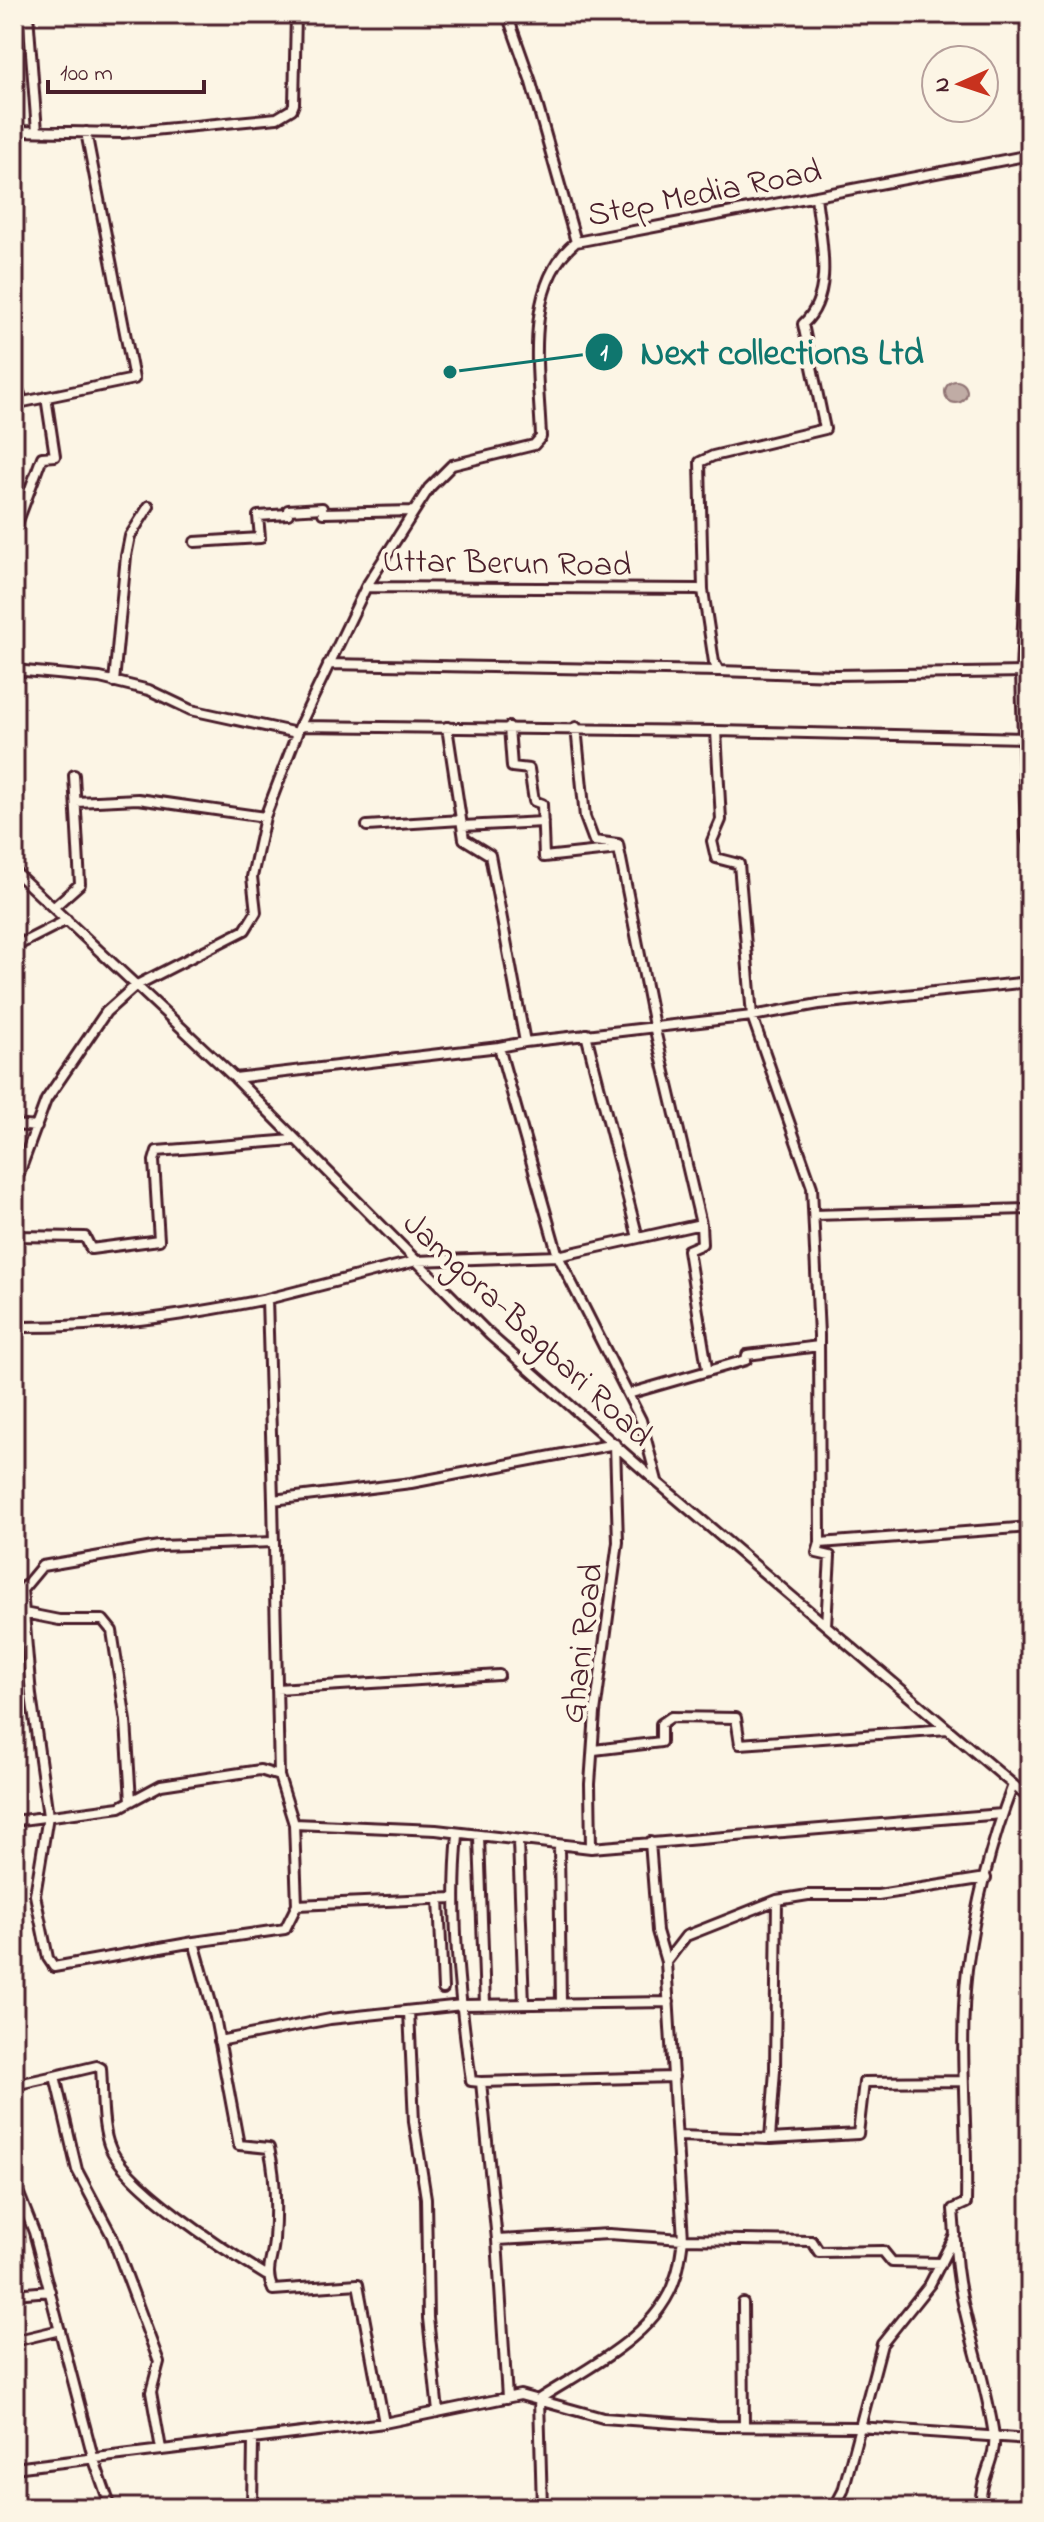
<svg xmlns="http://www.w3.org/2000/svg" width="1044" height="2522" viewBox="0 0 1044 2522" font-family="'Indie Flower',sans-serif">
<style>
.water{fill:#c0aca5;stroke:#917474;stroke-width:2}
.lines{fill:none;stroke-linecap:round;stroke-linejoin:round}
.street-casing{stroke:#4a1f2b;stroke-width:14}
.highway-casing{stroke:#4a1f2b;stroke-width:22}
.street{stroke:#fcf5e5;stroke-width:8}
.highway{stroke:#fcf5e5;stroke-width:16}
.labels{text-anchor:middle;stroke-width:8;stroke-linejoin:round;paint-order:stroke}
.street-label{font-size:34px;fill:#4a1f2b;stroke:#fcf5e5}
.leader{fill:none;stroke:#0f766e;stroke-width:3}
.callout-dot{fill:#0f766e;stroke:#fcf5e5;stroke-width:3}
.mark-label{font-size:24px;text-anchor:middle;font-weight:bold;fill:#fff}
.callout-label{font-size:36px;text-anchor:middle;font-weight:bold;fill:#0f766e;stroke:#fcf5e5;stroke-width:8;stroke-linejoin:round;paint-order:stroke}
</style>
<rect width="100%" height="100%" fill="#fcf5e5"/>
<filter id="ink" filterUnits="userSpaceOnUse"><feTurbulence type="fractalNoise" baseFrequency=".0125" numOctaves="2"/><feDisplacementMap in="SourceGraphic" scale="16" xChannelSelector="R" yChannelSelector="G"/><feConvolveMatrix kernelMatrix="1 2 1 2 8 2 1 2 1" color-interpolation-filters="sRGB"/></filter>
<g filter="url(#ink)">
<!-- water -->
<path class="water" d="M945 392a11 11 0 1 1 22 0a11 11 0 1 1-22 0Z"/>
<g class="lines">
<!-- street casing -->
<g class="street-casing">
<path id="street" d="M28,14L37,131
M507,14L530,79L576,242L1030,155
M14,131L122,133L277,118L292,109L294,104L296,14
M576,242C522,285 539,376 541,437L534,445L452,465L429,488L366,587L697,589L703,590L714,662L719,671L835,675L1025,672
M14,380L23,402L14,404
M23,402L134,379L86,132
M14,532L42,457L55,456L46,397
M195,542L260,538L258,516L288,514V510L322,508L323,513L414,511
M703,590L700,462L713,456L825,429L803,324C836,294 820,236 816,196
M328,664L719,671
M14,670L100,678L149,690L191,710L297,733
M114,682L126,556L130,536L149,506
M300,726L716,731
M447,727L464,839L490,855L525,1042L499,1047L558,1256L641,1420L657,1481
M509,727L512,767L529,769L534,801L542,804L544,857L619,849
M76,802L138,799L265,817
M367,826L461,820
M462,826L543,822
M14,871L235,1078L490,1335L657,1482L1030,1799
M54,907L80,884L74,775
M14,947L67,920
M586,1034L638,1238
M525,1042L752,1016L819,1004L1030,982
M235,1078L499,1047
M14,1125L37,1127
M14,1187L46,1100L106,1012L135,986L245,930L256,912L252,877L265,817L301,723L366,587
M814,1215L1030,1209
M701,1224L702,1244L688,1250L707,1368
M14,1236L85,1237L91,1249L159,1240L154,1161L157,1151L293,1140
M14,1327C101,1328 183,1316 267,1299
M628,1394L746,1360L747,1355L819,1346
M273,1500L267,1299L416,1261L558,1256L701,1224L654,1026L618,844L594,841L585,817L576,727
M274,1542L159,1546L42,1566L22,1590L31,1695L48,1816L35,1895L48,1958L54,1967L194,1942L215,2017L239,2145L269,2148C276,2176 276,2211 274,2240C273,2260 264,2270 273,2290L358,2284L384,2423
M820,1543L1030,1527
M24,1613L59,1620H103L112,1631L126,1721L131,1801
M826,1625L830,1556L817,1553L820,1543L819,1335L812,1187L752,1016L739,864L716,858L712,841L721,820L716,731L1025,738
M277,1689L499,1675
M594,1750L661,1742V1724L671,1717L736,1718L740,1744L948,1729
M279,1776L273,1500L411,1483L615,1444L618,1542L595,1713L590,1784L591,1848
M14,1821L120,1807L161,1785L260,1770L279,1776L294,1824L436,1830L591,1848L1002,1814
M458,1835C450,1917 460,2000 471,2081L481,2082L497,2240L507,2398
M479,1837L485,2005
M518,1841L524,2004
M650,1842L657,1931L666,1962
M559,1845L561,2004
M439,1898L443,1989
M297,1905L453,1898
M194,1942L285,1929L297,1905L294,1824
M409,2011L414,2122L426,2198L428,2318L438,2412
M219,2041L330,2019L462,2005L669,2002
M55,2076L97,2066L101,2068C103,2092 101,2119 108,2142C120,2184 228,2252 266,2275
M481,2082L674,2077
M14,2085L55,2076L77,2170L112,2236L159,2362L151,2392L161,2449
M678,2136L770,2139L858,2134L864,2082L963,2081
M770,2139L775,2070L777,1900
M14,2181L34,2232L93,2457L111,2508
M497,2240L609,2234L683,2239L812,2241L819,2252L883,2251L892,2262L941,2263
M955,2240C956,2307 985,2369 994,2436C997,2458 978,2481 981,2508
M14,2294L50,2291
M743,2303L744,2426
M14,2341L60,2330
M14,2468L384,2423L520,2395L603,2418L716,2426L858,2427L1030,2439
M252,2508L253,2440
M542,2508L539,2399C587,2368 658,2336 676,2276C680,2265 681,2252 683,2239L666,1962L686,1936L777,1900L808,1895H878L986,1878
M834,2508L843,2491L882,2344L930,2284L955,2235L953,2209L966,2203C968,2126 958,2047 967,1969C975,1907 991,1843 1013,1785"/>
</g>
<!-- highway casing -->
<g class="highway-casing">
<path id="highway" d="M1030,553L1025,672L1030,837"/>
</g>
<!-- street -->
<use href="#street" class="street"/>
<!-- highway -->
<use href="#highway" class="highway"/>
</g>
</g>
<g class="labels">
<!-- street labels -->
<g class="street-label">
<text transform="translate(704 191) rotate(-11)" y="12">Step Media Road</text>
<text transform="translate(507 561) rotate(1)" y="12">Uttar Berun Road</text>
<text transform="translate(529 1328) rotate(43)" y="12">Jamgora-Bagbari Road</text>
<text transform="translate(580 1643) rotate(-83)" y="12">Ghani Road</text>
</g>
</g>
<!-- callouts -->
<path class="leader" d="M450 372L604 352"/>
<g class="callout-dot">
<circle cx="450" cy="372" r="8"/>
<circle cx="604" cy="352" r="20"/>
</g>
<g class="mark-label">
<text x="604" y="360">1</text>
</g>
<g class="callout-label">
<text x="782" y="364">Next collections Ltd</text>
</g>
<!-- margin -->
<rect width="1044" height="2522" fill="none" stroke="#fcf5e5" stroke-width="48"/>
<rect x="24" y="24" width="996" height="2474" fill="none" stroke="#4a1f2b" stroke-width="3" filter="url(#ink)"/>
<!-- north arrow -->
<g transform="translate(960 84) rotate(267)"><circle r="38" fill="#fcf5e5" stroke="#b59f9b" stroke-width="2"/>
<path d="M0-6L14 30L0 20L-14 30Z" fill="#c8321e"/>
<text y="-12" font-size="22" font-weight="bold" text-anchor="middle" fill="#4a1f2b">N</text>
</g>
<!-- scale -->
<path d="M48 80v12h156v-12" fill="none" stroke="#4a1f2b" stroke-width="4"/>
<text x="60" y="80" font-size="24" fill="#4a1f2b" stroke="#fcf5e5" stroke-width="6" paint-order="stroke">100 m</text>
</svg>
